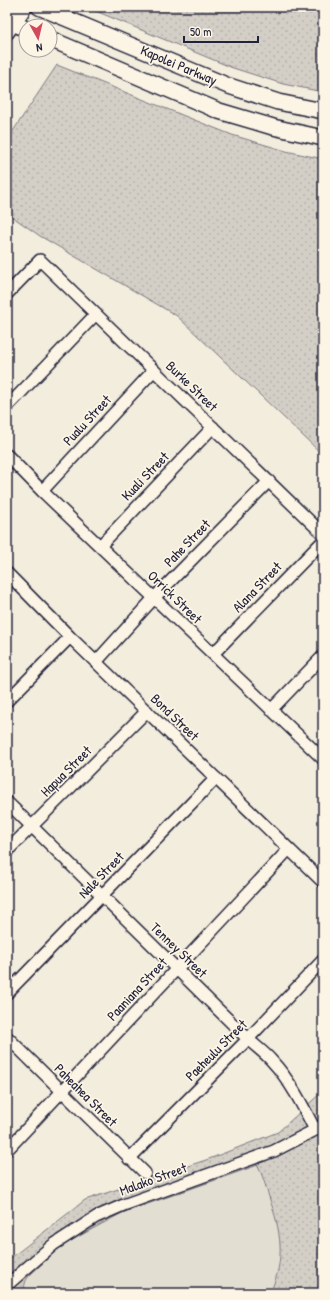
<svg xmlns="http://www.w3.org/2000/svg" width="330" height="1300" viewBox="0 0 330 1300" font-family="'Patrick Hand',sans-serif">
<style>
.built{fill:#e3ded2}
.green{fill:url(#green-dots);stroke:#7b7880}
.lines{fill:none;stroke-linecap:round;stroke-linejoin:round}
.minor-casing{stroke:#22223b;stroke-width:14}
.tertiary-casing{stroke:#22223b;stroke-width:17}
.secondary-casing{stroke:#22223b;stroke-width:18}
.minor{stroke:#fcf5e5;stroke-width:11}
.tertiary{stroke:#fcf5e5;stroke-width:14}
.secondary{stroke:#fcf5e5;stroke-width:15}
.labels{text-anchor:middle;stroke-width:3.5;stroke-linejoin:round;paint-order:stroke}
.street-label{font-size:14px;fill:#22223b;stroke:#fcf5e5}
</style>
<defs>
<pattern id="green-dots" width="8" height="8" patternUnits="userSpaceOnUse"><rect width="8" height="8" fill="#d4cfc6"/><path d="M2 2h.1M6 6h.1" fill="none" stroke="#b6b1ab" stroke-width="1.8" stroke-linecap="round"/></pattern>
</defs>
<rect width="100%" height="100%" fill="#f3edde"/>
<filter id="ink" filterUnits="userSpaceOnUse"><feTurbulence type="fractalNoise" baseFrequency=".025" numOctaves="2"/><feDisplacementMap in="SourceGraphic" scale="8" xChannelSelector="R" yChannelSelector="G"/><feConvolveMatrix kernelMatrix="1 2 1 2 8 2 1 2 1" color-interpolation-filters="sRGB"/></filter>
<g filter="url(#ink)">
<!-- built -->
<path class="built" d="M258,1165L277,1221L280,1241L279,1263L277,1275L270,1293H26L25,1284L28,1277L57,1250L87,1231L122,1213L143,1205Z"/>
<!-- green -->
<path class="green" d="M86,7H323V92L283,84L233,68Z
M57,65L232,135L286,151L323,159V455L177,316L40,236L7,213V140Z
M323,1091V1293H270C286,1259 281,1231 269,1197C266,1186 262,1175 258,1165L122,1213L72,1240L57,1250L31,1274C25,1280 23,1286 26,1293H7V1261L85,1200L209,1159L278,1132Z"/>
<g class="lines">
<!-- minor casing -->
<g class="minor-casing">
<path id="minor" d="M7,294L40,260L323,534
M7,407L96,314
M7,455L42,491L323,759
M42,491L154,370
M100,546L213,427
M7,573L70,637L323,882
M213,654L323,541
M96,662L154,598L269,481
M7,701L70,637
M271,710L323,656
M7,802L248,1039C255,1046 264,1052 271,1060C290,1080 303,1106 315,1130
M7,851L147,711
M7,993L216,778
M7,1037L145,1173
M7,1150L289,849
M129,1159L248,1039L323,960
M7,1285L53,1245L96,1217L126,1204L274,1151L323,1126"/>
</g>
<!-- tertiary casing -->
<g class="tertiary-casing">
<path id="tertiary" d="M7,10L10,7
M7,32L25,7"/>
</g>
<!-- secondary casing -->
<g class="secondary-casing">
<path id="secondary" d="M39,7L226,85L278,102L323,111
M7,20L26,29
M50,39L219,111L273,127L323,138"/>
</g>
<!-- minor -->
<use href="#minor" class="minor"/>
<!-- tertiary -->
<use href="#tertiary" class="tertiary"/>
<!-- secondary -->
<use href="#secondary" class="secondary"/>
</g>
</g>
<g class="labels">
<!-- street labels -->
<g class="street-label">
<text transform="translate(179 65) rotate(23)" y="5">Kapolei Parkway</text>
<text transform="translate(192 386) rotate(44)" y="5">Burke Street</text>
<text transform="translate(87 420) rotate(-47)" y="5">Pualu Street</text>
<text transform="translate(145 476) rotate(-46)" y="5">Kuali Street</text>
<text transform="translate(187 543) rotate(-46)" y="5">Pahe Street</text>
<text transform="translate(257 587) rotate(-46)" y="5">Alana Street</text>
<text transform="translate(175 597) rotate(44)" y="5">Orrick Street</text>
<text transform="translate(175 717) rotate(44)" y="5">Bond Street</text>
<text transform="translate(66 771) rotate(-45)" y="5">Hapua Street</text>
<text transform="translate(101 875) rotate(-46)" y="5">Nale Street</text>
<text transform="translate(179 950) rotate(44)" y="5">Tenney Street</text>
<text transform="translate(137 989) rotate(-47)" y="5">Paaniana Street</text>
<text transform="translate(216 1050) rotate(-45)" y="5">Paeheulu Street</text>
<text transform="translate(86 1095) rotate(45)" y="5">Paheahea Street</text>
<text transform="translate(153 1179) rotate(-20)" y="5">Malako Street</text>
</g>
</g>
<!-- margin -->
<rect width="330" height="1300" fill="none" stroke="#fcf5e5" stroke-width="24"/>
<rect x="12" y="12" width="306" height="1276" fill="none" stroke="#22223b" stroke-width="1.5" filter="url(#ink)"/>
<!-- north arrow -->
<g transform="translate(38 38) rotate(172)"><circle r="19" fill="#fcf5e5" stroke="#a5a1a1"/>
<path d="M0-3L7 15L0 10L-7 15Z" fill="#d1495b"/>
<text y="-6" font-size="11" font-weight="bold" text-anchor="middle" fill="#22223b">N</text>
</g>
<!-- scale -->
<path d="M184 36v6h74v-6" fill="none" stroke="#22223b" stroke-width="2"/>
<text x="190" y="36" font-size="12" fill="#22223b" stroke="#fcf5e5" stroke-width="3" paint-order="stroke">50 m</text>
</svg>
